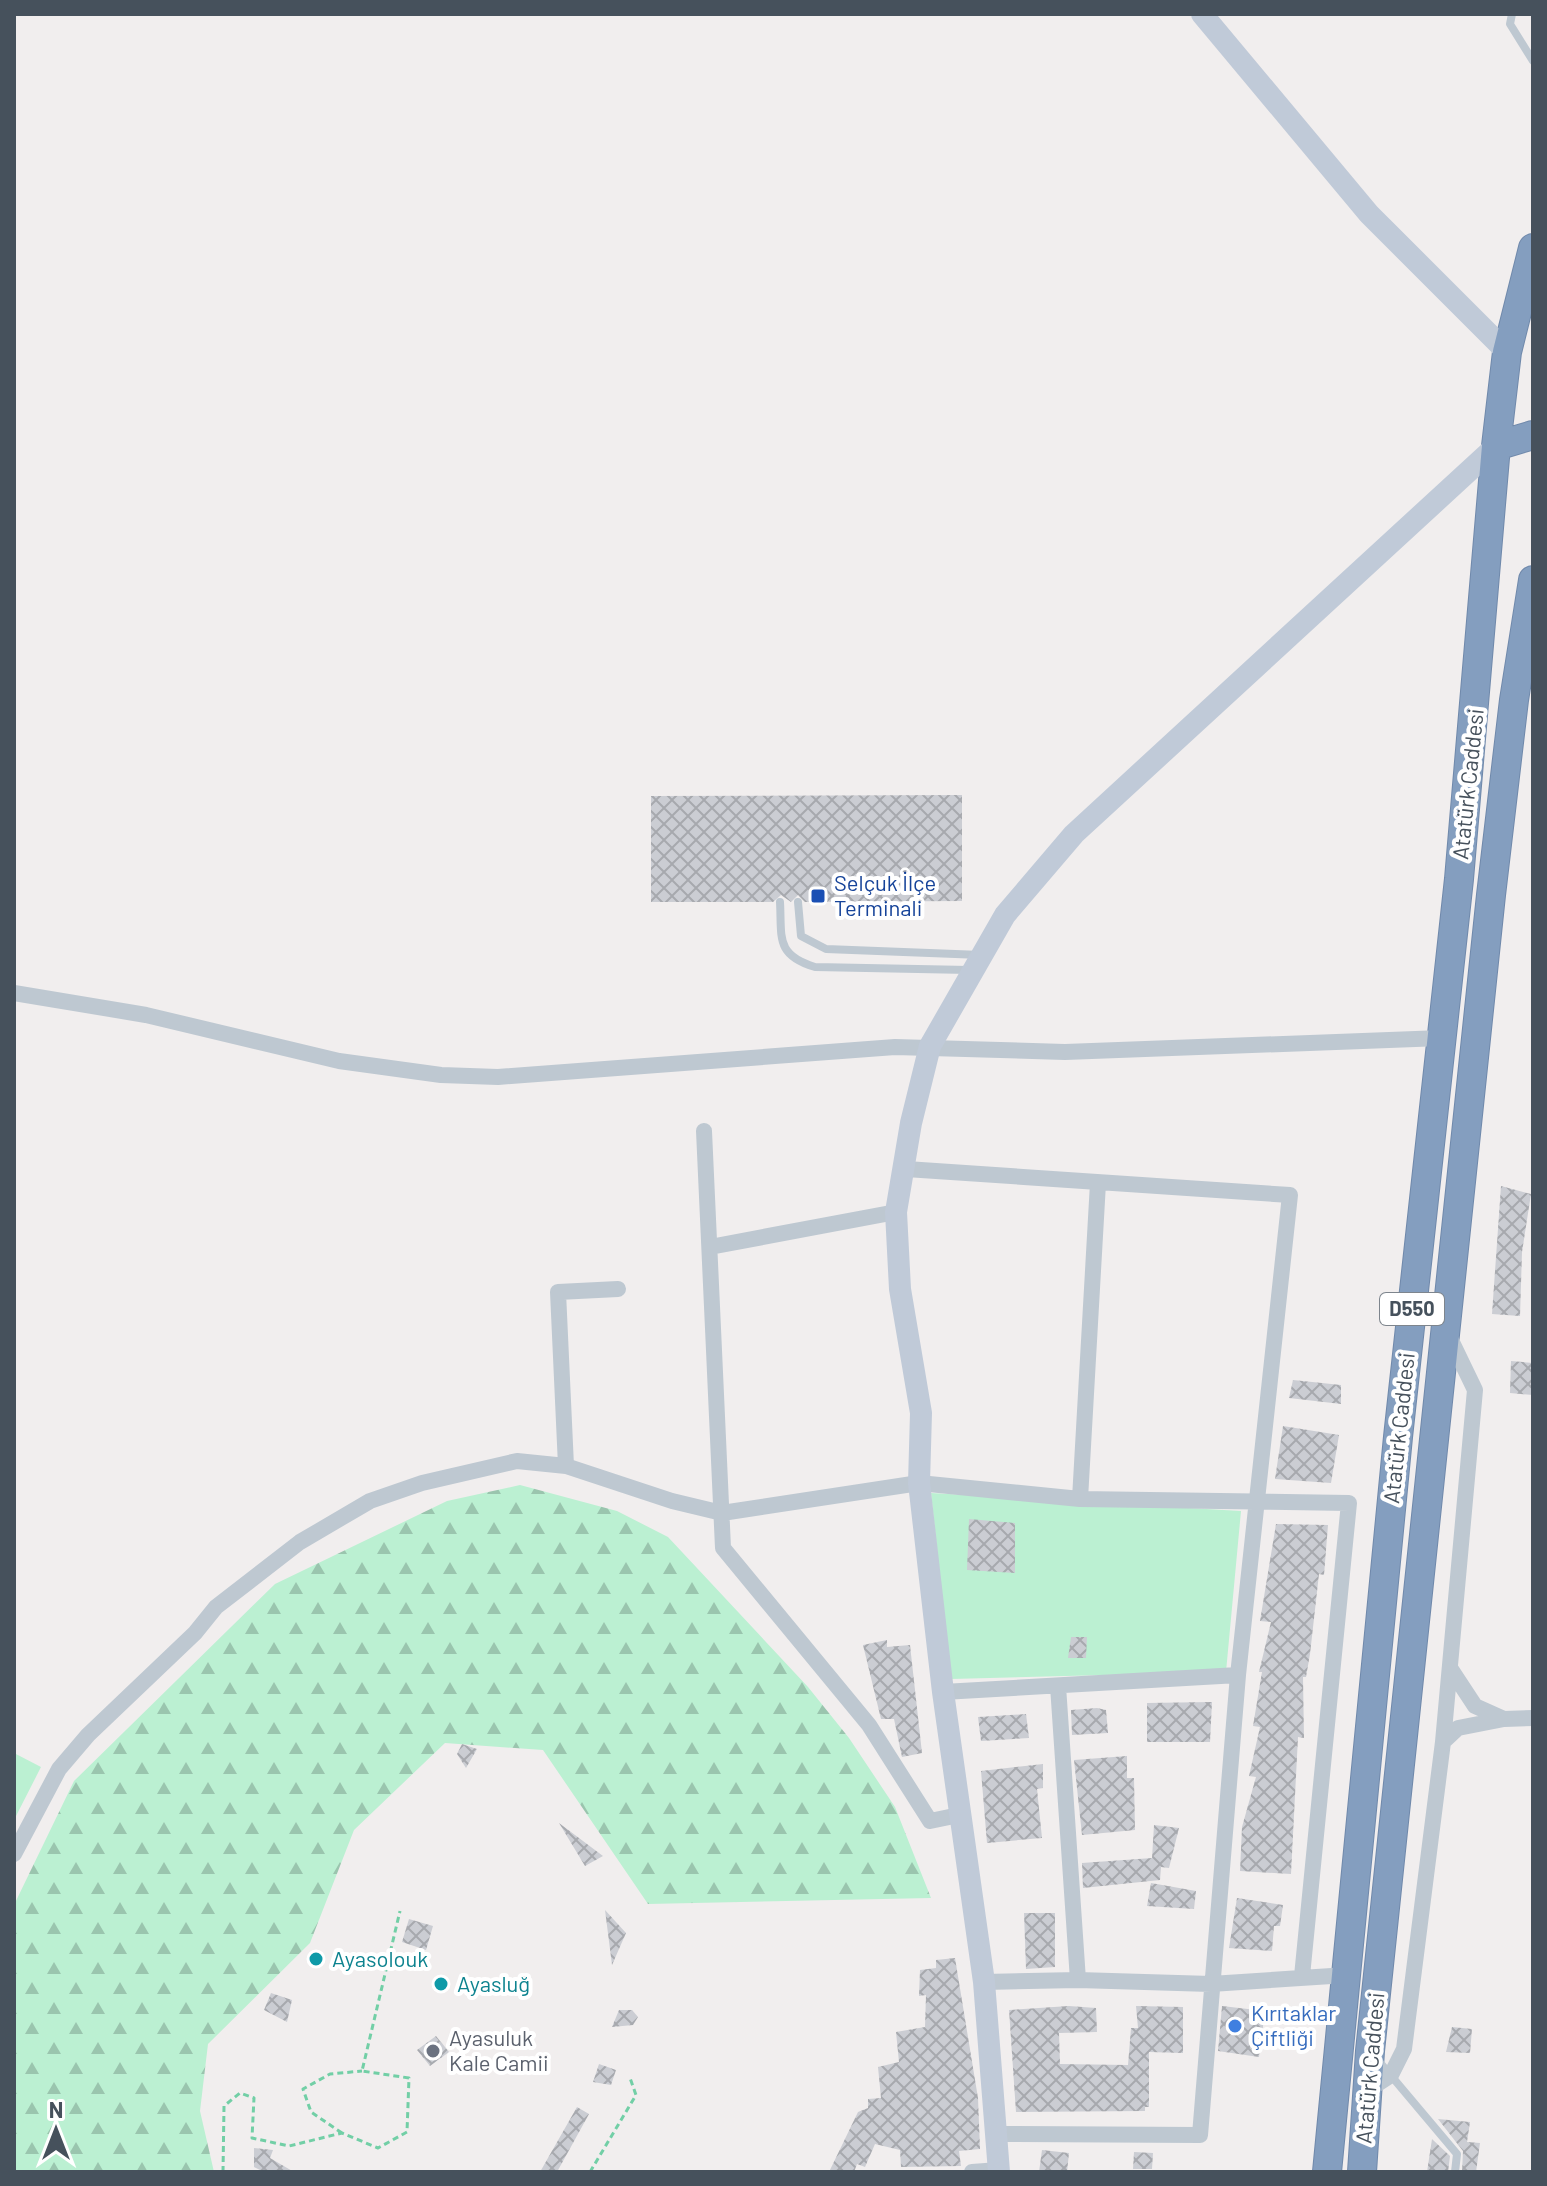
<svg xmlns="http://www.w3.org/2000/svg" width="1547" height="2186" viewBox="0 0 1547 2186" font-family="Barlow,sans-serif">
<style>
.forest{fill:url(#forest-firs)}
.park{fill:#bbf0d2}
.building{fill:url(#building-cross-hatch)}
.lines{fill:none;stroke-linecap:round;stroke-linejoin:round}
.highway-casing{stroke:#7089ab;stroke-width:30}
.path{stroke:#72cfa6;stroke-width:3;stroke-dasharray:6 4;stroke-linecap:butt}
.lane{stroke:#bec8d1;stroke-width:8}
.street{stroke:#bec8d1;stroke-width:16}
.secondary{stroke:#c0cad8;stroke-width:22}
.highway{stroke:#849ebf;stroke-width:28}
.transit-dot{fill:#1a4fb4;stroke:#fff;stroke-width:3}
.culture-dot{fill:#0f9aa8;stroke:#fff;stroke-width:3}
.shop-dot{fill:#3f7fe0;stroke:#fff;stroke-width:3}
.worship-dot{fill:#6b7280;stroke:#fff;stroke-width:3}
.labels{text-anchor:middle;stroke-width:8;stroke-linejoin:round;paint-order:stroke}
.shield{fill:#fff;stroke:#7e858d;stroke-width:2}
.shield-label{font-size:20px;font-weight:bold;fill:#46515c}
.street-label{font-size:22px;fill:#46515c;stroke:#fff}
.transit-label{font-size:22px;fill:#164399;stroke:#fff;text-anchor:start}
.culture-label{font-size:22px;fill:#0d838f;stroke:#fff;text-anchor:start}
.shop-label{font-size:22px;fill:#366cbe;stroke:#fff;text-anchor:start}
.worship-label{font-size:22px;fill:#5b616d;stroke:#fff;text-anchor:start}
</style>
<defs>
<pattern id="forest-firs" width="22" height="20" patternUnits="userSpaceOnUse" patternTransform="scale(2)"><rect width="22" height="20" fill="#bbf0d2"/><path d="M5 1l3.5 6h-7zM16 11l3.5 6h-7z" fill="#9ac5ae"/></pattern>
<pattern id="building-cross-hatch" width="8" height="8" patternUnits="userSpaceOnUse" patternTransform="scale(2)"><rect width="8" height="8" fill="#cbcdd3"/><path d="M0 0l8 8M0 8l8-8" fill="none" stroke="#a7a9ae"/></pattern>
</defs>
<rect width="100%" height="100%" fill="#f1eeee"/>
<!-- forest -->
<path class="forest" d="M520,1485L617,1511L668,1537L808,1687L849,1738L895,1807L931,1898L648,1904L543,1750L445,1743L354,1830L310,1943L208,2044L200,2111L214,2172H14V1905L74,1781L275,1584L447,1501Z"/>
<!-- park -->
<path class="park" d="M931,1493L1241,1511L1226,1672L951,1679Z
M14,1753L41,1767L14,1820Z"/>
<!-- building -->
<path class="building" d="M962,795V901L805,902L798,895L791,902L781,895L773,902H651V796Z
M1501,1186L1531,1194L1522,1252L1520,1316L1492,1314Z
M1511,1361L1533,1363V1395L1510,1393Z
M1293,1380L1341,1385V1404L1289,1398Z
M1283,1426L1339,1435L1331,1483L1275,1479Z
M969,1519L1015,1523V1573L967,1570Z
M1276,1524L1328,1525L1324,1575L1319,1574L1310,1654L1306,1677H1303L1304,1738L1298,1737L1291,1874L1240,1871L1242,1827L1256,1777L1249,1776L1260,1727L1253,1726L1262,1672H1259L1271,1622L1260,1621Z
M1071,1637H1087L1086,1658H1068Z
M887,1640V1647L910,1645L922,1753L902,1757L894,1719H881L863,1645Z
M1212,1702L1210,1742H1147V1703Z
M1097,1708L1106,1710L1108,1733L1072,1735L1071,1710Z
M1026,1714L1029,1738L981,1741L978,1717Z
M462,1744L477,1749L466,1768L457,1754Z
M1127,1756V1778H1134L1135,1830L1082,1835L1074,1760Z
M1043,1764V1788L1037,1789L1042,1838L987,1843L981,1771Z
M559,1823L603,1856L585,1866Z
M1154,1825L1179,1828L1169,1868L1161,1867L1160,1880L1083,1888L1082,1863L1152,1858Z
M1151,1883L1196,1891L1194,1909L1147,1906Z
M1237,1898L1283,1905L1280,1926H1274L1272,1951L1229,1948Z
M605,1910L626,1933L612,1965Z
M1024,1913H1055V1967L1026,1969Z
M409,1919L433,1926L426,1950L402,1942Z
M955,1958L978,2098L980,2149L959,2151L961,2166L901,2167L900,2150L875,2144L865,2167L857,2164L854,2172H829L858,2112L868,2108V2099L881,2098L878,2067L899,2062L896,2032L925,2027L926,1995L919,1996L920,1970L936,1968V1960Z
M271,1993L292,2000L287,2022L264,2010Z
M1069,2006L1096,2008L1097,2032L1059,2033L1060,2064L1128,2065L1131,2028H1138L1136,2006L1183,2007V2053L1149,2052V2107H1145V2111L1016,2112L1009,2010Z
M1222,2006L1265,2011L1259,2057L1218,2051Z
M619,2010H632L638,2017L633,2025L612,2027Z
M1452,2027L1472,2029L1470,2053L1446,2052Z
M436,2036L449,2052L430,2066L417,2050Z
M599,2064L616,2070L611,2085L593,2082Z
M577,2107L589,2114L557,2172H540Z
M1438,2119L1470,2122L1467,2142L1480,2143L1476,2172H1462L1463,2151Z
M1432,2139L1450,2156L1448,2172H1427Z
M254,2148L273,2150L270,2158L294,2172H264L254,2167Z
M1042,2150L1069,2153L1067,2172H1039Z
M1134,2152L1153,2153L1152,2169H1133Z"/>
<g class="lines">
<!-- highway casing -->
<g class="highway-casing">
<path id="highway" d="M1496,446L1533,435
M1327,2172L1398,1437L1459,879L1496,446L1507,352L1533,248
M1362,2172L1370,2051L1491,895L1514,700L1533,580"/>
</g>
<!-- path -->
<path class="path" d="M342,2133L311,2112L303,2089L330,2074L362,2071
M223,2172L224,2106L240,2093L254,2098L252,2138L289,2146L342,2133L378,2148L407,2132L409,2078L362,2071L400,1911
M590,2172L636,2095L630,2078"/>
<!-- lane -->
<path class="lane" d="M1512,14L1510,24L1533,61
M780,902C782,937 775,955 815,967L969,970
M798,902L801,936L826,949L981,955
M1377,2059L1457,2154L1455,2172"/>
<!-- street -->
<path class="street" d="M14,993L146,1015L339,1061L441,1075L498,1077L895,1047L1065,1052L1442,1038
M704,1131L723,1548L869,1725L930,1821L959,1815
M906,1169L1290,1195L1238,1675L1200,2135L998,2134
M710,1247L896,1212
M566,1466L558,1292L618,1289
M1080,1499L1098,1183
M1058,1686L1078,1980
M943,1692L1238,1675
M1504,1719L1533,1718
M1443,1742L1458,1728L1504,1719L1475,1706L1450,1668
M14,1854L59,1769L88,1735L195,1633L216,1607L300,1542L370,1501L422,1483L517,1461L566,1466L672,1501L722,1513L919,1483L1080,1499L1349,1503L1302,1976
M984,1982L1078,1980L1211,1984L1347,1975
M1368,2090L1391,2075L1404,2049L1443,1742L1475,1390L1448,1334
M972,2172L999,2170"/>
<!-- secondary -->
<path class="secondary" d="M1202,14L1369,214L1507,352
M999,2172L984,1982L943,1692L919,1483L921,1413L900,1289L896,1212L911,1123L930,1046L1005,915L1074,834L1496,446"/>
<!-- highway -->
<use href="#highway" class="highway"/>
</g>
<!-- markers -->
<rect class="transit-dot" x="810" y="888" width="16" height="16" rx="4"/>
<g class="culture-dot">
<circle cx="316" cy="1959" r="8"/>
<circle cx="441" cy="1984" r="8"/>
</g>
<circle class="shop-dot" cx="1235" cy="2026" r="8"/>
<circle class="worship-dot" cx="433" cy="2051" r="8"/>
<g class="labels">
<!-- shield labels -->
<rect class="shield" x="1380" y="1293" width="64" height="32" rx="6"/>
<g class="shield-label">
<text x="1412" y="1316">D550</text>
</g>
<!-- street labels -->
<g class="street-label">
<text transform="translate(1468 784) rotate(-84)" y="8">Atatürk Caddesi</text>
<text transform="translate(1399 1428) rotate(-84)" y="8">Atatürk Caddesi</text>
<text transform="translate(1370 2068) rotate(-85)" y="8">Atatürk Caddesi</text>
</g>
<!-- transit labels -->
<g class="transit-label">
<text x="834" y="891">Selçuk İlçe<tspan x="834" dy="25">Terminali</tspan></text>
</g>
<!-- culture labels -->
<g class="culture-label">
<text x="332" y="1967">Ayasolouk</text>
<text x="457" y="1992">Ayasluğ</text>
</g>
<!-- shop labels -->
<g class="shop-label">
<text x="1251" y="2021">Kırıtaklar<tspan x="1251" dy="25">Çiftliği</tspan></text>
</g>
<!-- worship labels -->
<g class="worship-label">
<text x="449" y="2046">Ayasuluk<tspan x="449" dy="25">Kale Camii</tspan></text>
</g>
</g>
<!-- border -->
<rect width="1547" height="2186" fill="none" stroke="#46515c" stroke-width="32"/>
<!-- north arrow -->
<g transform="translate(56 2130)" stroke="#ffffff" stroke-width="6" paint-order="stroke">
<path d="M0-6L14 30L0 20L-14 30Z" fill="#46515c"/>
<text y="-12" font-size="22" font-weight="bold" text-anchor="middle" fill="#46515c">N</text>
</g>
</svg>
